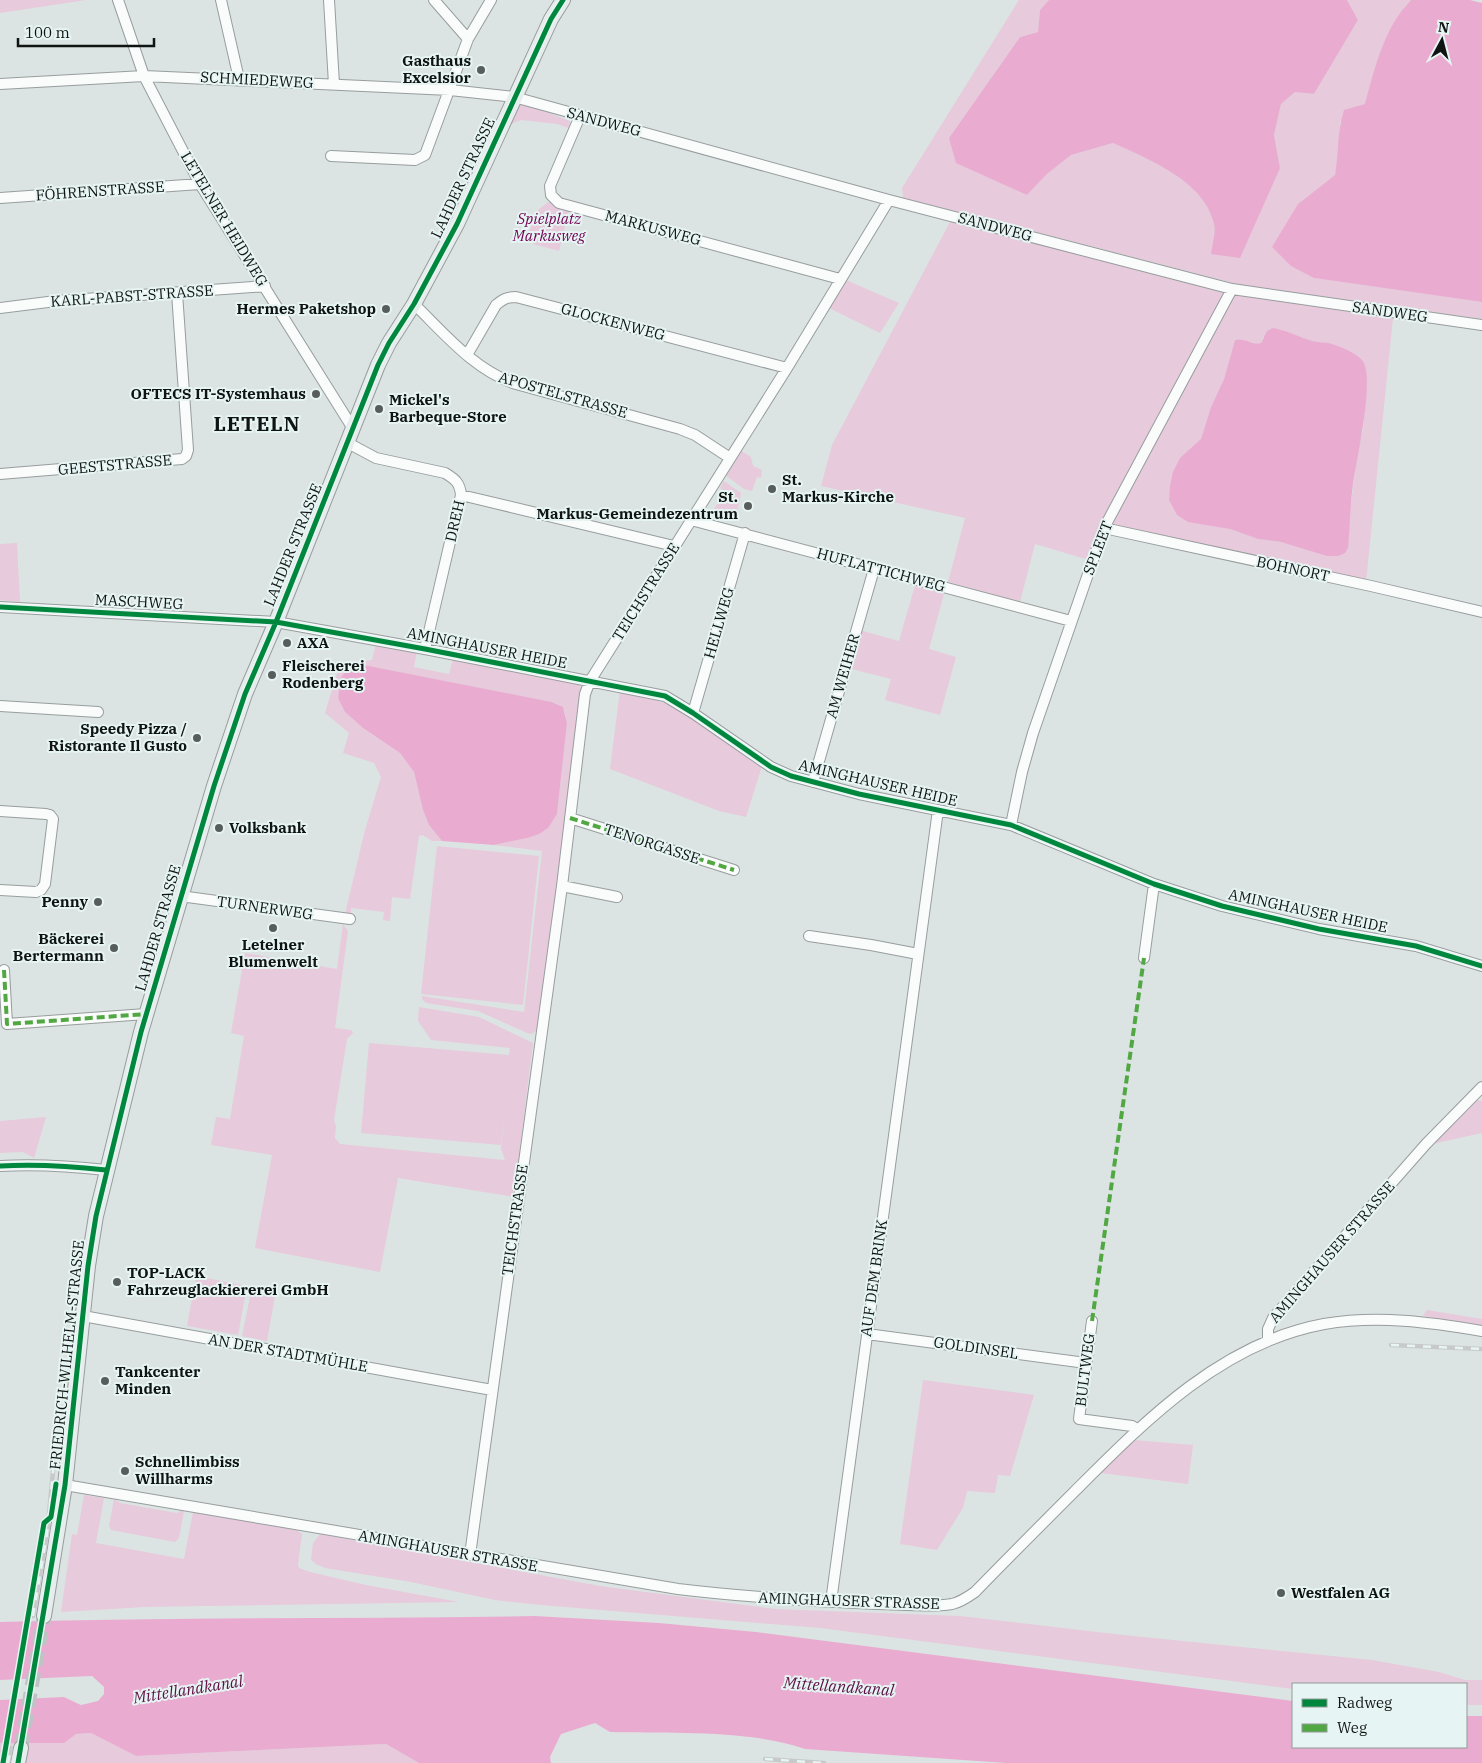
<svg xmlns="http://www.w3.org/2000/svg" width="1482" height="1763" viewBox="0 0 1482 1763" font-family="'IBM Plex Serif',serif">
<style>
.green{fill:#e7cadb;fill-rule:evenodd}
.water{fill:#e9acd0}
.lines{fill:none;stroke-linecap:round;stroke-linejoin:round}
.secondary-tunnel{stroke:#bdc5c4;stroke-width:14;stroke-dasharray:14 7;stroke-linecap:butt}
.street-casing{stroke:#979d9d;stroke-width:12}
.secondary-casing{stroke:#979d9d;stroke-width:16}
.street{stroke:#fafbfb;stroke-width:10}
.secondary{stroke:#e7edec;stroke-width:14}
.rail-casing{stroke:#c8caca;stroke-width:4.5}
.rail{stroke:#e6f5f3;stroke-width:2.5;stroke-dasharray:8;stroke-linecap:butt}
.quiet{stroke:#51a842;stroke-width:4;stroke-dasharray:8 4;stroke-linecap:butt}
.cycleway-casing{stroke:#e6f5f3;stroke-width:8}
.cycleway{stroke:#00873e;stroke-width:5}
.poi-dot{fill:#575d5c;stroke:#e6f5f3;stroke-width:2}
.labels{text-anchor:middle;stroke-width:4;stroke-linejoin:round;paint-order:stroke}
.poi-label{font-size:15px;font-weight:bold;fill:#0f1413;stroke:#e6f5f3;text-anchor:start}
.street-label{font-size:15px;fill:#0f1413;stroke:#e6f5f3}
.park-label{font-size:15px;font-style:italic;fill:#720151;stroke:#e6f5f3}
.water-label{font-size:16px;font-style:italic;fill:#5f1045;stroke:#e6f5f3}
.district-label{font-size:20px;font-weight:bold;letter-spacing:1px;fill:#0f1413;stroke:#e6f5f3}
</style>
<rect width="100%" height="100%" fill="#dce4e3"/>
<!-- green -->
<path class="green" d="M0,0H86L0,13Z
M1019,0H1049L1040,10L1038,32L1020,37L949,138L1027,195L1047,174L1071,155L1113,143C1149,159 1205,180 1214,224C1216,232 1212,245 1211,254L1280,168L1274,135L1281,104L1295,92L1314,94L1358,20L1347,0H1411L1405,6L1365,104L1340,122L1339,154L1335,175L1298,204L1314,278L1482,302V319L1253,288L903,198L902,188Z
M523,103L570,121L569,128L557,124L521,120L506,126L519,104Z
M551,200L569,210L559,251L533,244L534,240L526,238L539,209Z
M951,220L1226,291L1089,560L1035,544L1020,602L948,582L965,518L821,486L832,445Z
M846,280L899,303L880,333L829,308Z
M1234,293L1393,318L1366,582L1115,527L1112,519ZM1281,330C1291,334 1301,339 1312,341C1322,343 1331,342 1340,348L1367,384L1363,430L1357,455L1351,504L1327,556L1313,550L1281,542L1258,539L1230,529L1212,525L1192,448L1201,439L1211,407L1224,379L1235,340L1257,344L1261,343L1263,337Z
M740,450L751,457L753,466L762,470L761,478L757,477L752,491L744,489L724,474Z
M724,481L741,493L736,519L712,512L725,492L720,488Z
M17,543L20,602L0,600V544Z
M916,582L945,590L929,649L956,657L940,715L885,700L891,679L848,668L859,630L899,641Z
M376,643L417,651L414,667L449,674L453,659L578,683L583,691L538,1021L536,1031L532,1034L527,1033L478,1011L426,1003L422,999V996L524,1012L542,851L494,845L527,838L557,814L567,723C565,711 565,706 552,702L359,664L348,668L338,697L345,712L363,728L400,753L414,772L423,810L429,825L442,841H432L423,835L419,836L410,899L392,897L390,921L383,920L384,912L351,908V913L345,914L365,830L381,777L374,763L343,753L349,733L325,713L340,664L372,660Z
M620,690L671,705L762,766L746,817L719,811L610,769Z
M437,846L539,856L523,1005L421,994Z
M343,924L348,931L335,1028L351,1030L353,1033L347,1039L334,1120L336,1126L335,1138L340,1144L505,1160L501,1149L506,1095L501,1145L361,1133L369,1043L509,1055L510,1048L431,1040L418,1021L419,1007L479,1017L533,1043L514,1197L398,1178L380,1272L255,1248L272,1155L211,1145L216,1117L230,1119L244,1036L231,1033L245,953L337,969Z
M1473,1099L1482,1101V1133L1432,1144Z
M46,1117L34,1158L23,1152L0,1153V1121Z
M196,1276L247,1286L238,1335L187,1326Z
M252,1287L276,1291L267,1341L242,1336Z
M1427,1310L1482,1319V1326L1423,1316Z
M923,1380L1034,1395L1010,1476L998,1475L995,1493L967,1491L963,1508L937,1550L900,1544Z
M1134,1440L1193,1445L1188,1484L1101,1473Z
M84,1495L104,1498L96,1543L184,1559L193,1512L295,1529L302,1534L298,1564L299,1568L310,1572L366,1585L459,1602L145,1607L61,1612L72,1534L77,1535Z
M114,1499L120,1503L177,1513L180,1511H184L179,1538L175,1542L111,1530L109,1526Z
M320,1534L600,1586L775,1609L960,1616L1114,1634L1372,1660L1439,1672L1465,1680H1482V1705H1466V1684H1293V1689L820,1628L541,1605L495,1600L411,1582L325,1568L316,1564L311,1560L313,1543Z
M91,1733L136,1756L386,1744L419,1763H19L21,1742L4,1748L2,1763H0V1743C31,1742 61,1734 91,1733Z"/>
<!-- water -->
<path class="water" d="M1049,0H1347L1358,20L1314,94L1295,92L1281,104L1274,135L1280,168L1240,258L1211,254C1212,245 1216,232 1214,224C1205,181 1148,159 1113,143L1071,155L1047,174L1027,195L956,163L949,138L1020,37L1038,32L1040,10Z
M1411,0H1470L1482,3V302L1314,278L1291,266L1272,247L1298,204L1335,175C1339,153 1337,131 1344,110L1365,104C1375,67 1384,28 1411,0Z
M1273,328C1285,330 1297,336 1309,340C1315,342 1322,342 1328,343C1338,345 1354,352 1362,360C1376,375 1356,462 1353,484C1350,505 1350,527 1348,548L1345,553L1338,556H1327L1281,542L1258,539L1230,529L1188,522L1177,515L1169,500L1170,486L1173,472L1180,458L1201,439L1211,407L1224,379L1235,340C1245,337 1252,346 1261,343L1267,331Z
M359,664L552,702L563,707L567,723L557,814L548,828L539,834L527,838L494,845L442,841L429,825L423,810L414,772L400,753L363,728L345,712L338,698L341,678L348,668Z
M535,1616L659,1623L756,1632L1293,1701V1747H1466V1716H1482V1763H1006L805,1749C748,1729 670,1734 610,1732L595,1723L561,1734L550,1757L551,1763H419L386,1744L136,1756L91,1733L76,1734L64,1743H0V1700L64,1697L81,1705L98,1701L104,1694V1687L92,1676L0,1680V1622C178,1617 357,1619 535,1616Z"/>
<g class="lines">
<!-- secondary-tunnel -->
<path class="secondary-tunnel" d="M21,1748L44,1616"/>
<!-- street casing -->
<g class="street-casing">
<path id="street" d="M118,0L144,76L200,184L352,427
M221,0L239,79
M329,0L334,84
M434,0L468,39
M0,84L144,76L450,90L514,97L889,200L1232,289L1482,325
M580,116L550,186L551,195L559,203L840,279
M331,156L415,160L425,155L468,39L491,0
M0,198L200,184
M414,304C445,334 474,370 516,384L680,429L695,435L730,458
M0,308L56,301L265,286
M467,355L496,305C503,299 507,297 516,297L787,368
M346,442L376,458L445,473C455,479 460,483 461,495L425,649
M0,474L182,459L186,456L188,450L177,293
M461,495L674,546
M691,520L1071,621
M1104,528L1371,586L1482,612
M0,607L276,622L425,649L665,696L693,713L771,767L791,776L859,794L1011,825L1154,884L1222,906L1319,929L1416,946L1482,966
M0,706L98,712
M693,713L745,533
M813,782L874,569
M0,811L46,814L50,815L53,819L45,884L41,890L36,892L0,890
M570,818L734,870
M1011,825L1022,772L1033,733L1104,528L1232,289
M562,886L617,897
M180,896L350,919
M809,936L871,945L918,954
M1144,958L1154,884
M4,970L7,1024L146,1014
M0,1166C36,1164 70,1166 106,1170
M83,1316L492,1390
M1092,1321L1079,1419L1132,1426L1138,1430
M867,1334L1086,1363
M1268,1341V1329L1273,1318L1426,1144L1482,1087
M65,1485L678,1589C744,1597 809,1601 876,1604C900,1604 928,1608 952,1604C961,1602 968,1597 975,1592C1008,1558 1041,1525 1074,1492C1145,1421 1221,1343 1324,1324C1377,1315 1430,1322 1482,1331
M470,1555L562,886L585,694L590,681L787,368L889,200
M831,1602L938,810"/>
</g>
<!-- secondary casing -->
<g class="secondary-casing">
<path id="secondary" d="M44,1616L65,1485L88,1266L96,1216L141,1032L214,786L245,694L276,622L378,365L389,343L414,304L457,224L551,19L563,0
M18,1763L21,1748"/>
</g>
<!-- street -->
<use href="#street" class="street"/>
<!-- secondary -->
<use href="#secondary" class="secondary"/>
<!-- rail casing -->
<g class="rail-casing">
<path id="rail" d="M1391,1345L1482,1349
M33,1616L47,1534L55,1451
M765,1759L824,1763
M8,1763L11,1748"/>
</g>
<!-- rail -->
<use href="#rail" class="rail"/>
<!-- quiet -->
<path class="quiet" d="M570,818L734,870
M4,970L7,1024L146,1014
M1092,1321L1144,958"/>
<!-- cycleway casing -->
<g class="cycleway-casing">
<path id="cycleway" d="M0,607L276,622L425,649L665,696L693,713L771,767L791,776L859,794L1011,825L1154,884L1222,906L1319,929L1416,946L1482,966
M0,1166C36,1164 70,1166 106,1170
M3,1763L44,1523L51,1517L56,1484
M18,1763L65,1485L88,1266L96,1216L141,1032L214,786L245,694L276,622L378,365L389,343L414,304L457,224L551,19L563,0"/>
</g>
<!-- cycleway -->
<use href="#cycleway" class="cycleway"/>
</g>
<!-- markers -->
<g class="poi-dot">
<circle cx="481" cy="70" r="5"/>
<circle cx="386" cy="309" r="5"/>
<circle cx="316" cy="394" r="5"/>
<circle cx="379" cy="409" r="5"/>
<circle cx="772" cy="489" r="5"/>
<circle cx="748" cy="506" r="5"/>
<circle cx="287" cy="643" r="5"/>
<circle cx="272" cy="675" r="5"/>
<circle cx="197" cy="738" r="5"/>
<circle cx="219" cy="828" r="5"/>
<circle cx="98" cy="902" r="5"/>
<circle cx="273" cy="928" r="5"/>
<circle cx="114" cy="948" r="5"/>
<circle cx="117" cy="1282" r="5"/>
<circle cx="105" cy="1381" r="5"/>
<circle cx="125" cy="1471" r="5"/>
<circle cx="1281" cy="1593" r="5"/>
</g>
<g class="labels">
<!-- poi labels -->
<g class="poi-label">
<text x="471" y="66" text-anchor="end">Gasthaus<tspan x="471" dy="17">Excelsior</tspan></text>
<text x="376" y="314" text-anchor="end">Hermes Paketshop</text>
<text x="306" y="399" text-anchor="end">OFTECS IT-Systemhaus</text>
<text x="389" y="405">Mickel's<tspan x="389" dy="17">Barbeque-Store</tspan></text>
<text x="782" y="485">St.<tspan x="782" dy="17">Markus-Kirche</tspan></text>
<text x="738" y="502" text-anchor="end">St.<tspan x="738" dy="17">Markus-Gemeindezentrum</tspan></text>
<text x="297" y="648">AXA</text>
<text x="282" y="671">Fleischerei<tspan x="282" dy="17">Rodenberg</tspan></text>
<text x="187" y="734" text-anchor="end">Speedy Pizza /<tspan x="187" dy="17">Ristorante Il Gusto</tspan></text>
<text x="229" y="833">Volksbank</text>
<text x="88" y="907" text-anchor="end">Penny</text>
<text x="104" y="944" text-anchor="end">Bäckerei<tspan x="104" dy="17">Bertermann</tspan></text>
<text x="273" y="950" text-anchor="middle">Letelner<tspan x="273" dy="17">Blumenwelt</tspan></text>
<text x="127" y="1278">TOP-LACK<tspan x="127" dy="17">Fahrzeuglackiererei GmbH</tspan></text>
<text x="115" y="1377">Tankcenter<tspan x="115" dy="17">Minden</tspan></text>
<text x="135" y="1467">Schnellimbiss<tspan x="135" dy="17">Willharms</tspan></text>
<text x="1291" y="1598">Westfalen AG</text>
</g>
<!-- street labels -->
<g class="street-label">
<text transform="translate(257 80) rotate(3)" y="5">SCHMIEDEWEG</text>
<text transform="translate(604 122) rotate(15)" y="5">SANDWEG</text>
<text transform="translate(463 178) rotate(-65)" y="5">LAHDER STRASSE</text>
<text transform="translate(100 191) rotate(-4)" y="5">FÖHRENSTRASSE</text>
<text transform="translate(224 219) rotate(59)" y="5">LETELNER HEIDWEG</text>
<text transform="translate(995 227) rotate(15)" y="5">SANDWEG</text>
<text transform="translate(653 228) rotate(15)" y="5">MARKUSWEG</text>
<text transform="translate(132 296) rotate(-4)" y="5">KARL-PABST-STRASSE</text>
<text transform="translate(1390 312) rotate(8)" y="5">SANDWEG</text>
<text transform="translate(613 322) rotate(15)" y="5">GLOCKENWEG</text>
<text transform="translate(563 395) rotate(16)" y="5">APOSTELSTRASSE</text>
<text transform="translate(115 465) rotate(-5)" y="5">GEESTSTRASSE</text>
<text transform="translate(455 521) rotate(-77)" y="5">DREH</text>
<text transform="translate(293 545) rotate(-68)" y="5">LAHDER STRASSE</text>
<text transform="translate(1098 548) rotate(-69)" y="5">SPLEET</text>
<text transform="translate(1293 569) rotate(12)" y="5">BOHNORT</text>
<text transform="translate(881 570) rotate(15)" y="5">HUFLATTICHWEG</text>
<text transform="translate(646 592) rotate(-58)" y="5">TEICHSTRASSE</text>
<text transform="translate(139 602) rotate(3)" y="5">MASCHWEG</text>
<text transform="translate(719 623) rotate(-74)" y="5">HELLWEG</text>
<text transform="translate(487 648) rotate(11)" y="5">AMINGHAUSER HEIDE</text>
<text transform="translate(843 676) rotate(-74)" y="5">AM WEIHER</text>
<text transform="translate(878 783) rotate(13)" y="5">AMINGHAUSER HEIDE</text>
<text transform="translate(652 844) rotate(18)" y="5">TENORGASSE</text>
<text transform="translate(265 908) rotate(8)" y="5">TURNERWEG</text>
<text transform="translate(1308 911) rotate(12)" y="5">AMINGHAUSER HEIDE</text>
<text transform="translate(158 928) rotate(-74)" y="5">LAHDER STRASSE</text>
<text transform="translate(515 1220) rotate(-82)" y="5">TEICHSTRASSE</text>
<text transform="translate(1332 1252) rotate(-49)" y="5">AMINGHAUSER STRASSE</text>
<text transform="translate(874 1278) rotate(-82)" y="5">AUF DEM BRINK</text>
<text transform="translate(976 1348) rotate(8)" y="5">GOLDINSEL</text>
<text transform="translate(288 1353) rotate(10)" y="5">AN DER STADTMÜHLE</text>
<text transform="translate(67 1355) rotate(-84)" y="5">FRIEDRICH-WILHELM-STRASSE</text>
<text transform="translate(1085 1370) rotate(-83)" y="5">BULTWEG</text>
<text transform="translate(448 1551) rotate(10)" y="5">AMINGHAUSER STRASSE</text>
<text transform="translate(849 1601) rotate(2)" y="5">AMINGHAUSER STRASSE</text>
</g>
<!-- park labels -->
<g class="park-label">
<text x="549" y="224">Spielplatz<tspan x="549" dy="17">Markusweg</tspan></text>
</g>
<!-- water labels -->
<g class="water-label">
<text transform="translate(839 1686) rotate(4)" y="6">Mittellandkanal</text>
<text transform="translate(188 1689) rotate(-9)" y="6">Mittellandkanal</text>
</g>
<!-- district labels -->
<g class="district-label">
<text x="257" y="431">LETELN</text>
</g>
</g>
<!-- legend -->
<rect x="1292" y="1683" width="175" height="65" fill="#e6f5f3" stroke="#909b99"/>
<rect x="1302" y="1699" width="25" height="8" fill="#00873e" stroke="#909b99"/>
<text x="1337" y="1708" font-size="15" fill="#0f1413">Radweg</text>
<rect x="1302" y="1724" width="25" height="8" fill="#51a842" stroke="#909b99"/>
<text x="1337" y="1733" font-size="15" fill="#0f1413">Weg</text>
<!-- north arrow -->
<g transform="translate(1442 40) rotate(7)" stroke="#e6f5f3" stroke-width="4" paint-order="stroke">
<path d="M0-4L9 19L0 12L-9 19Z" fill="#0f1413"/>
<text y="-8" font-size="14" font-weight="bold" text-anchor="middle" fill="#0f1413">N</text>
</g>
<!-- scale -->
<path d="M18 38v8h136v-8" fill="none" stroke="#0f1413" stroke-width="2.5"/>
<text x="25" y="38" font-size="15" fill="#0f1413" stroke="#e6f5f3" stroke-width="4" paint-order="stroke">100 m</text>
</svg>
